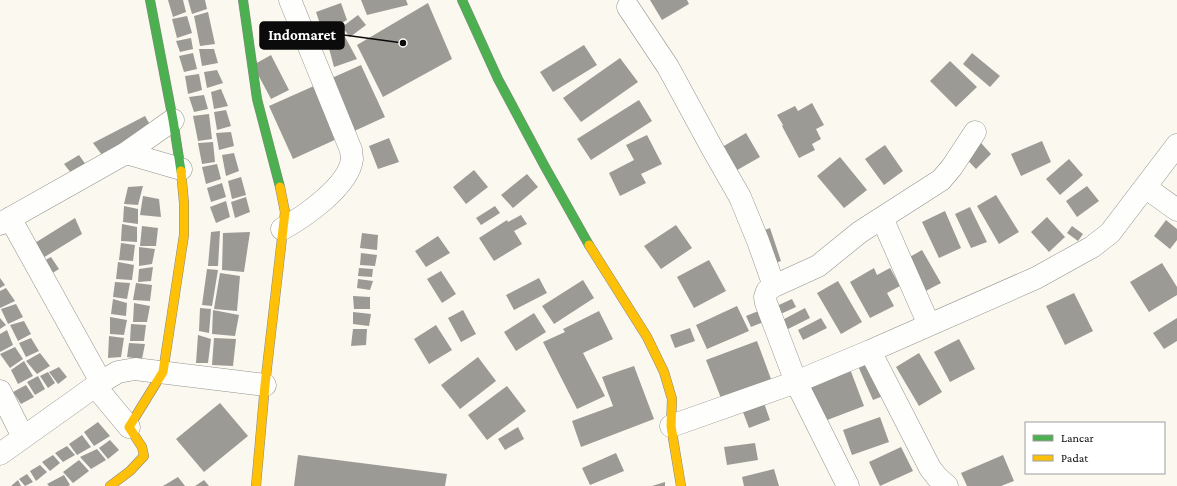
<svg xmlns="http://www.w3.org/2000/svg" width="1177" height="486" viewBox="0 0 1177 486" font-family="'Crimson Pro',serif">
<style>
.building{fill:#9c9a95}
.lines{fill:none;stroke-linecap:round;stroke-linejoin:round}
.street-casing{stroke:#93928e;stroke-width:23}
.fast-casing{stroke:#898884;stroke-width:10}
.slow-casing{stroke:#898884;stroke-width:10}
.street{stroke:#fefefd;stroke-width:22}
.fast{stroke:#4caf50;stroke-width:9}
.slow{stroke:#ffc107;stroke-width:9}
.leader{fill:none;stroke:#0b0b0b;stroke-width:1.5}
.callout-dot{fill:#0b0b0b;stroke:#fff;stroke-width:1.5}
.callout{fill:#0b0b0b;stroke:#0b0b0b;stroke-width:1.5}
.callout-label{font-size:15px;text-anchor:middle;font-weight:bold;fill:#fff}
</style>
<rect width="100%" height="100%" fill="#faf8ef"/>
<!-- building -->
<path class="building" d="M168,0H183L186,12L173,17Z
M188,0H205L207,9L192,14Z
M361,0H406L408,5L367,15Z
M650,0H687L689,4L662,20Z
M341,3L347,20L323,33L316,12Z
M428,3L452,59L383,97L357,45Z
M208,12L215,44L200,46L194,16Z
M358,15L366,25L350,37L342,27Z
M187,16L192,33L177,38L172,19Z
M344,35L357,59L334,67L327,41Z
M191,38L193,49L180,52L176,41Z
M584,45L597,65L553,92L540,72Z
M199,49H214L218,63L202,66Z
M193,53L197,69L184,72L179,56Z
M972,53L1000,76L990,87L963,64Z
M271,55L289,90L271,99L253,65Z
M620,58L638,82L581,122L563,98Z
M950,61L977,87L956,107L930,81Z
M361,65L385,117L293,159L269,106Z
M217,70L223,83L207,88L204,72Z
M199,74L202,90L188,94L185,76Z
M221,89L228,106L214,109L211,92Z
M204,95L208,109L194,112L189,97Z
M639,100L652,121L591,160L577,139Z
M812,103L824,125L816,129L821,139L812,144L815,150L799,158L782,126L783,125L777,115L795,106L798,111Z
M226,110L231,126L217,130L214,112Z
M209,114L212,139L198,141L193,116Z
M145,116L153,130L105,159L93,143Z
M231,132L234,146L219,150L216,133Z
M971,132L991,154L976,169L955,147Z
M746,133L760,157L725,177L712,153Z
M647,135L662,164L641,174L646,183L620,196L609,173L634,160L626,145Z
M389,138L399,162L378,169L369,146Z
M1042,141L1051,162L1021,176L1011,154Z
M213,142L215,162L202,164L198,143Z
M885,145L903,171L884,185L865,159Z
M234,153L239,171L226,176L222,155Z
M79,155L89,169L75,178L64,164Z
M840,157L867,190L844,208L817,176Z
M1069,159L1083,175L1060,195L1046,179Z
M217,164L221,179L206,184L202,167Z
M474,170L488,187L466,204L453,187Z
M527,174L538,187L513,208L501,195Z
M241,177L246,195L232,199L228,181Z
M222,183L226,197L211,202L207,188Z
M143,186L138,205L124,204L128,187Z
M1087,186L1099,201L1077,217L1066,201Z
M996,195L1019,232L999,244L977,206Z
M143,196L159,199L161,217L140,215Z
M246,197L250,212L235,218L231,202Z
M226,201L230,217L216,223L210,207Z
M124,206L138,209V224L123,222Z
M495,206L500,213L481,225L476,218Z
M970,207L987,242L971,248L955,214Z
M945,211L961,248L939,258L922,222Z
M521,215L527,224L514,231L522,244L494,261L479,238L507,220L508,222Z
M1047,217L1065,237L1049,252L1031,232Z
M75,218L82,234L38,261L30,246Z
M1166,220L1177,229V240L1170,249L1154,236Z
M122,224L137,227V242L121,241Z
M676,225L692,248L661,269L644,246Z
M142,226L158,228L156,246H140Z
M1072,226L1083,234L1078,241L1067,233Z
M770,228L781,261L760,269L748,236Z
M220,231L218,266H208L211,232Z
M250,232L244,272L222,270L223,233Z
M362,233L378,235L377,250L360,248Z
M438,236L450,253L426,267L415,251Z
M121,243L135,245L133,261L119,260Z
M139,247L155,249L152,264L139,266Z
M922,250L941,283L920,294L901,262Z
M361,253L377,255L375,266L360,265Z
M51,257L59,269L46,277L38,264Z
M709,260L726,291L694,308L677,277Z
M118,262L134,265L132,280L116,279Z
M1162,263L1177,287V295L1149,312L1130,282Z
M153,267L151,281L138,282L139,269Z
M359,268L373,269L372,277L358,276Z
M874,268L877,275L890,268L900,286L887,293L894,306L870,318L850,282Z
M207,269L218,270L212,306L202,305Z
M441,271L456,294L442,303L427,279Z
M220,273L240,276L237,311L214,309Z
M0,278L5,285L0,288Z
M539,278L547,293L514,310L506,295Z
M358,279L373,281L370,290L357,288Z
M583,280L594,298L554,324L542,306Z
M838,281L862,322L841,334L817,293Z
M115,282L130,283L127,299L113,297Z
M136,283L152,285L150,301L133,300Z
M6,288L15,301L0,308V291Z
M1074,293L1093,331L1065,345L1046,306Z
M353,296L370,297V309H354Z
M113,299L127,303L126,316L111,314Z
M792,299L796,307L774,317L770,309Z
M134,303L150,306L147,322H133Z
M16,304L23,317L8,324L1,309Z
M737,306L749,331L707,349L696,325Z
M200,308L211,309L209,333L199,331Z
M805,308L810,318L776,335L771,326Z
M213,310L239,315L235,336L212,334Z
M463,310L476,334L461,342L448,318Z
M761,310L766,321L751,327L746,316Z
M599,311L613,339L583,353L605,396L577,409L543,342L565,332L563,329Z
M353,312L371,314L369,326L353,324Z
M534,313L546,332L516,351L504,332Z
M110,317L127,320L124,335L110,334Z
M0,318L6,325L0,329Z
M821,318L827,328L803,340L798,330Z
M1177,318V341L1164,349L1153,333Z
M24,321L31,334L18,341L10,325Z
M131,324L146,325L144,341H130Z
M436,325L452,350L429,364L414,339Z
M690,328L695,341L675,348L670,335Z
M353,329H367L366,345L351,346Z
M7,330L13,345L0,352V334Z
M198,335L211,339L208,363H196Z
M109,336L124,338L121,357L108,358Z
M31,338L39,351L26,357L19,343Z
M214,338L236,339L233,366L212,365Z
M959,339L975,369L950,382L934,352Z
M757,341L771,379L721,398L706,360Z
M129,343L145,344L142,359L127,357Z
M15,347L23,359L10,368L0,354Z
M40,353L50,366L37,374L26,361Z
M919,353L942,392L919,406L896,367Z
M478,357L496,381L460,409L441,385Z
M872,360L888,394L873,400L858,366Z
M24,361L33,376L18,384L11,370Z
M634,366L654,419L581,447L572,421L613,406L602,377Z
M59,367L67,377L58,384L49,372Z
M850,369L864,406L822,422L808,384Z
M48,372L55,383L48,388L40,376Z
M38,376L45,389L35,395L27,382Z
M26,385L34,397L21,404L13,392Z
M507,386L526,411L487,440L468,415Z
M220,403L248,436L204,472L176,439Z
M764,403L770,420L749,428L743,412Z
M880,417L889,442L852,455L843,430Z
M98,422L110,436L94,446L84,432Z
M518,427L524,439L505,450L498,439Z
M82,435L91,447L77,455L69,444Z
M110,440L119,450L108,459L99,448Z
M755,443L758,460L727,465L724,447Z
M67,446L75,455L63,462L55,453Z
M901,447L913,471L880,486L869,462Z
M97,449L106,460L91,469L80,457Z
M616,453L624,471L590,485L582,468Z
M53,455L60,463L50,471L42,462Z
M298,455L447,474L445,486H294Z
M1003,455L1014,481L1001,486H967L961,473Z
M79,460L89,471L73,483L63,472Z
M40,465L47,472L36,481L30,471Z
M774,469L779,486H744L742,477Z
M27,474L33,482L25,486L19,479Z
M64,475L70,485L68,486H49L47,484Z
M178,477L185,486H163Z
M18,480L21,486H11Z
M204,480L209,486H195Z
M665,482V486H652Z"/>
<g class="lines">
<!-- street casing -->
<g class="street-casing">
<path id="street" d="M628,7L668,67L712,148L740,197L758,241L774,286
M126,153L181,169
M1145,187L1177,210
M10,218L101,382
M882,218L929,325
M0,224L126,153L173,120
M282,229C304,217 349,186 352,159C352,157 351,153 351,150L290,0
M870,351L1036,278L1092,247L1110,233L1177,145
M95,386L129,427
M0,391L23,437
M671,426L796,382L870,351L930,468L937,477L947,486
M0,454L101,382L118,372L135,369L265,385
M848,486L796,382L766,303L765,297L767,291L774,286L818,266L860,232L941,180L952,167L975,132"/>
</g>
<!-- fast casing -->
<g class="fast-casing">
<path id="fast" d="M150,0L173,120L181,171
M243,0L257,99L280,187
M462,0L498,79L544,165L589,245"/>
</g>
<!-- slow casing -->
<g class="slow-casing">
<path id="slow" d="M589,245L647,337L664,372L672,399L671,426L681,486
M110,486L130,471L144,456L142,447L129,427L163,372L184,235V203L181,171
M256,486L265,385L285,212L280,187"/>
</g>
<!-- street -->
<use href="#street" class="street"/>
<!-- fast -->
<use href="#fast" class="fast"/>
<!-- slow -->
<use href="#slow" class="slow"/>
</g>
<!-- callouts -->
<path class="leader" d="M403 43L344 35"/>
<circle class="callout-dot" cx="403" cy="43" r="4"/>
<rect class="callout" x="260" y="22" width="84" height="27" rx="4"/>
<g class="callout-label">
<text x="302" y="40">Indomaret</text>
</g>
<!-- legend -->
<rect x="1025" y="422" width="140" height="52" fill="#ffffff" stroke="#9d9d9d"/>
<rect x="1033" y="435" width="20" height="6" fill="#4caf50" stroke="#9d9d9d"/>
<text x="1061" y="442" font-size="12" fill="#0b0b0b">Lancar</text>
<rect x="1033" y="455" width="20" height="6" fill="#ffc107" stroke="#9d9d9d"/>
<text x="1061" y="462" font-size="12" fill="#0b0b0b">Padat</text>
</svg>
